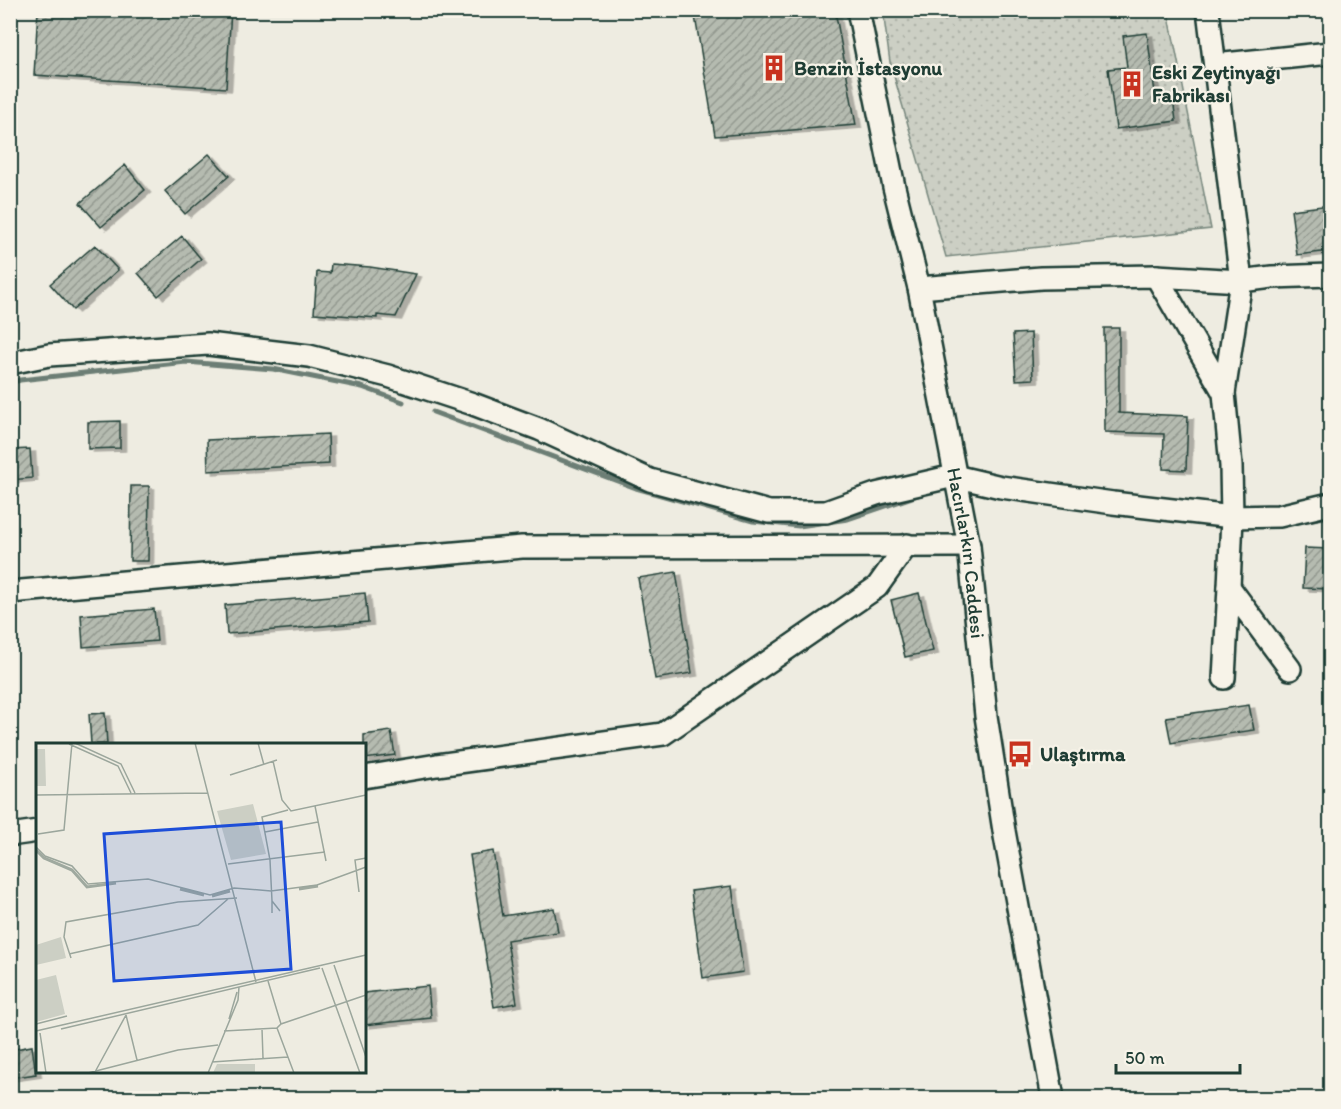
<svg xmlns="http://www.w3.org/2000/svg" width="1341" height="1109" viewBox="0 0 1341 1109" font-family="Itim,sans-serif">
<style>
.grass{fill:url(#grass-dots);stroke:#76867c;stroke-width:1.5}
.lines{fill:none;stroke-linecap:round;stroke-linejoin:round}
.stream{stroke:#6c7e74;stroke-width:5}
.building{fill:url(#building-hatch);stroke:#1f3d34;stroke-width:1.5;filter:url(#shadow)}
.minor-casing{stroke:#1f3d34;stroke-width:26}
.minor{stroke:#f7f3e8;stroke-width:21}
.labels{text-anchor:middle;stroke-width:4.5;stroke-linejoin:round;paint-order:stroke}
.poi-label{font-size:20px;font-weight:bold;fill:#1f3d34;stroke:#f7f3e8;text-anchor:start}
.street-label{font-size:20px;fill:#1f3d34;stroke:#f7f3e8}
.inset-river{fill:none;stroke:#9fa99f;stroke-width:3}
.inset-road{fill:none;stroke:#9ba69c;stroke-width:1.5}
.view{fill:#1d4ed8;fill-opacity:0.15;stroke:#1d4ed8;stroke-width:3}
.inset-edge{fill:none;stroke:#1f3d34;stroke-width:3}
</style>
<defs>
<pattern id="grass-dots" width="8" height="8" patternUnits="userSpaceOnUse" patternTransform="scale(1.5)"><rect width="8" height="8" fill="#cccfc4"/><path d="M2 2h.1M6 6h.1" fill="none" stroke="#afb3a9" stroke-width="1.8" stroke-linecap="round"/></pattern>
<pattern id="building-hatch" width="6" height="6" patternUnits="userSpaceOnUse" patternTransform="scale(1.5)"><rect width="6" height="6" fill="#b5bbb0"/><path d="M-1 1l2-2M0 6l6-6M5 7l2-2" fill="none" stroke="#939990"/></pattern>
<filter id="shadow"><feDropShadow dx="5.5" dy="3" stdDeviation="0" flood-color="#0004"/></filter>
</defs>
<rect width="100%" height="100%" fill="#eeece1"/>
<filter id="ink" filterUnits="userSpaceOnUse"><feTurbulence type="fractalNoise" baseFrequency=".0167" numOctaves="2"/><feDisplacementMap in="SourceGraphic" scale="12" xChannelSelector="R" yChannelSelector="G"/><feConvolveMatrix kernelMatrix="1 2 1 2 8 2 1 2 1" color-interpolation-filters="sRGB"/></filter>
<g filter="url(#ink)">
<!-- grass -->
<path class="grass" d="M883,11H1168L1211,229L946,257L890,62Z"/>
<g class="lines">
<!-- stream -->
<path class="stream" d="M10,383L20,380L186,362L273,369L362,387L403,402
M433,412L636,488L753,521L799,526L848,519L924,493
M1302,521L1330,516"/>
</g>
<!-- building -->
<path class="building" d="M38,10H231L226,88L34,75Z
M694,10H835L856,125L715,136Z
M1147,33L1156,101L1173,99L1176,121L1116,129L1108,69L1127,67L1123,36Z
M209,154L229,176L185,214L165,191Z
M125,165L145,190L101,227L80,203Z
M1330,205V251L1297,255L1291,210Z
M182,236L201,259L158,296L138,273Z
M95,245L118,270L73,310L50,284Z
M331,264L370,267L416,274L396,317L377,315V318L314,313L317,272L330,273Z
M1104,328H1119V413L1188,416L1186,470L1163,469L1164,434L1105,432Z
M1031,333L1033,379L1016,380L1013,334Z
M120,421V448L88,449V422Z
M328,434L329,464L208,471L207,440Z
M30,449L32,478L10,480V450Z
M131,486H149L148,561H130Z
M1305,548L1330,549V589L1303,588Z
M676,572L692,673L655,679L638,578Z
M365,593L368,622L227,634L225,605Z
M919,593L933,651L905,657L891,600Z
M154,609L157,641L83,647L81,615Z
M1249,705L1254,730L1171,743L1166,717Z
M105,713L107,744H91L89,714Z
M391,731L395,755L364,759V735Z
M493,851L503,916L554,908L558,932L507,940L517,1003L494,1007L470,855Z
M732,886L743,972L703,978L691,891Z
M428,986L431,1018L364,1025V993Z
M32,1046L36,1074L10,1078V1050Z"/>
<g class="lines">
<!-- minor casing -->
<g class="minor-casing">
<g id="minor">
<path id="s1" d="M858,10L894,187L919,288L969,546L986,716L1004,831L1053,1098"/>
<path d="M1208,10L1241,281L1224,393L1231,466L1232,517L1229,587"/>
<path d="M1215,65L1330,53"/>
<path d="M1156,276L1224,393"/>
<path d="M919,288L1041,278L1156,276L1241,281L1272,277L1330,275"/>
<path d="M10,363L49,355L208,344L309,356L388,376L473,404L539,429L650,480L769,512H826L876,494L954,476L1001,487L1113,503L1232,517L1279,516L1330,504"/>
<path d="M10,592L522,547L969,546"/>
<path d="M1224,678L1229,587L1290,669"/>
<path d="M364,777L437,765L663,734L877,587L907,545"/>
<path d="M10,835L38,831"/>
</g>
</g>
<!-- minor -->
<use href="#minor" class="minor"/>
</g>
</g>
<!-- icons -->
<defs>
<g id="building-bare" transform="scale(2.07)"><path d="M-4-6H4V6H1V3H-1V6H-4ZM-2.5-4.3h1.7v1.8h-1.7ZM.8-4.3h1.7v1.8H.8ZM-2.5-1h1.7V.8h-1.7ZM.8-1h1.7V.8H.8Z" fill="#c8321e" stroke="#f7f3e8" stroke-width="2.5" paint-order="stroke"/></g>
<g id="bus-bare" transform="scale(2.07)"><path d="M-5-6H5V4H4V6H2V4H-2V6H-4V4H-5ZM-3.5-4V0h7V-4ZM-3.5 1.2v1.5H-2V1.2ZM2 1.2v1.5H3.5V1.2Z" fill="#c8321e" stroke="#f7f3e8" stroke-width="2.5" paint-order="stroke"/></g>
</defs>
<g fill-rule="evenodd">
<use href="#building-bare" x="774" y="68"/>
<use href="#building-bare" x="1132" y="84"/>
<use href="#bus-bare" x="1020" y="754"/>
</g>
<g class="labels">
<!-- poi labels -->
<g class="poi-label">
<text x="794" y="75">Benzin İstasyonu</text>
<text x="1152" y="79">Eski Zeytinyağı<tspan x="1152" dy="23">Fabrikası</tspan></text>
<text x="1040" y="761">Ulaştırma</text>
</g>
<!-- street labels -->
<g class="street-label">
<text dy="7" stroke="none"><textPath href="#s1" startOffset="554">Hacırlarkırı Caddesi</textPath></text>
</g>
</g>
<!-- overview -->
<g transform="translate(36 743)">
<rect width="330" height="330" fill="#eeece1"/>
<path d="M217,61L230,111L195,117L181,68Z" fill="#cccfc4"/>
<path d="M181,321H219V330H177Z" fill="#cccfc4"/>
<path d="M0,6H9L10,43H0ZM25,194L30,215L0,222V202ZM20,232L29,271L0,279V237Z" fill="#cccfc4"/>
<path class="inset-river" d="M0,107L8,115L36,127L51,144L80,140M144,146L168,152M263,146L282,143M176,153L194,148"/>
<path class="inset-road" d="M39,0L85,21L99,50M159,0L220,239M222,0L228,22M33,1L82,23L95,50M237,18L246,57L255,68L330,52M194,32L241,17M0,52L172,50M279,63L290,118M229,89L282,79M2,91L28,87L36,0M0,104L9,113L36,123L52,141L112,136L174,152L198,145L235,148L281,142L330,124M192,121L289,109M323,149L319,117L330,115M236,158L234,117L226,74L252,67M236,170V158L244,168M33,211L162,182L192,156M35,215L28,194L30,179L142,159L201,155M298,222L330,314M286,225L324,330M232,238L245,281M90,272L101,317M193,276L201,249M0,281L31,273M25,286L284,225M226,286L227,315M0,288L330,212M188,288L241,285M4,290L10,330M176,319L252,314M59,329L90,272M52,330L142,307L182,302M172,330L202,257L203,244M258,330L241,285L245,281L330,252"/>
<path class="view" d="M245,79L255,226L78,238L68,91Z"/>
<rect width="330" height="330" class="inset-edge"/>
</g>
<!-- margin -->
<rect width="1341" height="1109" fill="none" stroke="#f7f3e8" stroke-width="36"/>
<rect x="18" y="18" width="1305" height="1073" fill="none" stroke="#1f3d34" stroke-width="2" filter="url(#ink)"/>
<!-- scale -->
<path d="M1116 1064v9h124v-9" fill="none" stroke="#1f3d34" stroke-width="3"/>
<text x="1125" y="1064" font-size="18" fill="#1f3d34" stroke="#f7f3e8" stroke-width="4.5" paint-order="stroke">50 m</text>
</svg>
